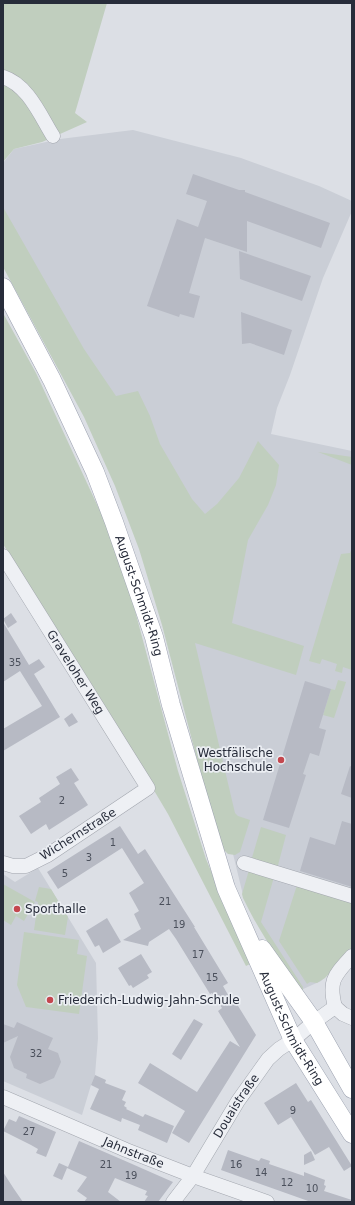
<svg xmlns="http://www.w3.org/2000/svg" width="355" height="1205" viewBox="0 0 355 1205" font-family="'DejaVu Sans',sans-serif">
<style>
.built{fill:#caced6}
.green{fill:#c0cebe}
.building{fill:#b7bac4}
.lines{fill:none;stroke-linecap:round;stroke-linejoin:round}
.minor-casing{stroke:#a2a6ae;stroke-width:15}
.major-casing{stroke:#9ca2b0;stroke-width:19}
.minor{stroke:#eef0f4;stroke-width:14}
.major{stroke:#fff;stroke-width:18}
.poi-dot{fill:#c4474e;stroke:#ebeef3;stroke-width:1.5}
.labels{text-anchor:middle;stroke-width:3.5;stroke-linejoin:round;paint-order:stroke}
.number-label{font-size:10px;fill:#4b505c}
.street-label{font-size:12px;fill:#272c3a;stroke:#ebeef3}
.poi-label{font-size:12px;fill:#272c3a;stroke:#ebeef3;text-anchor:start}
</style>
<rect width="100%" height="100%" fill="#dcdfe5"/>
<!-- built -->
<path class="built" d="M133,130L241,158L319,186L352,201V211L323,278L290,375L277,408L271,434L352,451V947L321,981L301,990L244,899L174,612L3,208V163L14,149L60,139Z
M38,868L96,963L98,1038L95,1075L91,1085L82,1115L3,1081V874L15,882Z"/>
<!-- green -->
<path class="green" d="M3,3H107L75,113L87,122L42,142L14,149L3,162Z
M3,207L84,349L116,396L138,391L150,416L160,444L192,499L205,514L217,504L239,478L258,441L279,465L276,485L268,505L248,540L232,623L304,646L296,675L195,643L235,813L238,816L250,820L240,852L235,855L228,854L223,849L211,813L162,625L139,549L115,486L84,417L3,267Z
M3,313L36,373L106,524L130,592L178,771L206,859L250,964L246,966L168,814L102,703L3,544Z
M318,452L352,457V465Z
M352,548V670L343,667L342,673L335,671L337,664L322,659L320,664L309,661L341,554L350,553Z
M338,680L346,682L334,718L323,715L331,689L335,690Z
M261,827L286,835L277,869L251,861Z
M249,870L274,877L261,922L303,987V993C281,963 259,932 243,898L242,894Z
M3,884L35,902L24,921L16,916L11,925L3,920Z
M297,885L352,901V948L325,978L317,983L310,982L307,984L279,941Z
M39,887L51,889L68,917L65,935L34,930L38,902L35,901Z
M24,932L79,940L77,954L87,956L79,1014L26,1007L17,985Z"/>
<!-- building -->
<path class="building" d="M193,174L239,190H245V192L330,223L321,248L247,221V252L205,238L189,293L200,296L194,318L180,314L179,317L147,306L177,219L198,227L207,201L186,194Z
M239,251L311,276L302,301L240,279Z
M241,312L292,330L284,355L250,343L242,344Z
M11,613L17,622L8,628L3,619Z
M3,622L29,665L39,659L45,667L34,674L60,717L3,751V729L42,706L20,671L3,682Z
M305,681L331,689L319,728L326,730L319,756L310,753L303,774L306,775L289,828L263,820Z
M72,713L78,722L69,727L64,719Z
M350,766L352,767V798L341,794Z
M71,768L79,780L74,783L88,805L49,830L46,824L31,834L19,816L41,802L39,798L60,784L56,777Z
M342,821L352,824V887L300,871L310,837L335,845Z
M120,826L138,854L145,849L195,927H194L228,983L223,986L232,1002L235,1001L256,1035L189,1143L172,1133L185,1111L138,1083L150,1063L197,1092L230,1041L240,1047L218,1011L222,1008L212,993L210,994L176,939L169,929L149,942L148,946L123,940L141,929L134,914L139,911L129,893L144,883L122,848L58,889L47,872Z
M107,918L121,942L103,953L99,945L95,947L86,931Z
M141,954L152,972L147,975L149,978L133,988L131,985L129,986L118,968Z
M194,1019L203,1024L181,1060L172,1054Z
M17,1022L53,1038L48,1049L58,1053L61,1062L54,1078L40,1084L26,1078L27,1074L14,1068L10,1057L18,1036L3,1043V1024L14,1028Z
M95,1075L106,1080L105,1083L126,1091L122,1100L126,1102L124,1106L127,1108L126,1109L143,1117L145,1114L174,1126L167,1143L138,1130L140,1125L122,1118L121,1122L90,1109L99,1089L91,1085Z
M296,1083L308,1102L311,1100L352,1166L344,1171L329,1147L315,1155L291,1117L278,1125L264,1103Z
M19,1116L56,1132L46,1157L36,1153L38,1149L31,1145L3,1131L9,1119L16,1122Z
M79,1141L123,1160L173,1182L158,1202H144L148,1196L145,1195L147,1191L115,1178L108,1192L121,1202H84L87,1198L77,1191L87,1177L67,1168L62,1180L53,1176L59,1163L68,1167Z
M228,1150L259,1161L261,1158L270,1161L269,1164L304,1176V1172L325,1180L324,1185L326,1186L324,1191L352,1200V1202H311L221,1170Z
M311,1151L315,1160L304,1165V1155Z
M3,1172L14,1189L23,1202H3Z"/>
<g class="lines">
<!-- minor casing -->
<g class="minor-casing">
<g id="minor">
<path d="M3,77C28,85 40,115 53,136"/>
<path id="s1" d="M3,556L148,788L48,855L26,866H13L3,863"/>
<path d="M244,863L352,896"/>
<path d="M335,1007C328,980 335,975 352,956"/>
<path d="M335,1007L343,1014L352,1018"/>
<path id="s2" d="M3,1097L126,1150L193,1176L267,1202"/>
<path id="s3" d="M173,1202L193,1176L238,1101L268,1059L279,1049L293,1040L314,1022L335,1007"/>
</g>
</g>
<!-- major casing -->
<g class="major-casing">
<g id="major">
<path id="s4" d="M3,287L52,380L95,472L114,522L154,637L171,705L226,888L293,1040L352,1134"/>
<path d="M262,949L314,1022L352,1089"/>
</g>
</g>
<!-- minor -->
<use href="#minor" class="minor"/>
<!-- major -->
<use href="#major" class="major"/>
</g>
<!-- markers -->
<g class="poi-dot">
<circle cx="281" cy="760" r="4"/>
<circle cx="17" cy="909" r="4"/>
<circle cx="50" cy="1000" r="4"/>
</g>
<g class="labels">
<!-- number labels -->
<g class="number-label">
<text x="15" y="666">35</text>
<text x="62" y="804">2</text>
<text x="113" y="846">1</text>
<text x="89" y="861">3</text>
<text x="65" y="877">5</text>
<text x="165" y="905">21</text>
<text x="179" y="928">19</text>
<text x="198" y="958">17</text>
<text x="212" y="981">15</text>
<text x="36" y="1057">32</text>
<text x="293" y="1114">9</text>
<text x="29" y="1135">27</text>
<text x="106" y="1168">21</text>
<text x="236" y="1168">16</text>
<text x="261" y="1176">14</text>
<text x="131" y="1179">19</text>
<text x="287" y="1186">12</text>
<text x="312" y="1192">10</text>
</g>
<!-- street labels -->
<g class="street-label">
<text dy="4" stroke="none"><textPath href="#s4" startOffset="338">August-Schmidt-Ring</textPath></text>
<text dy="4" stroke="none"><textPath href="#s1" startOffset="137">Graveloher Weg</textPath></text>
<text transform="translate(78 834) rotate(-32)" y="4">Wichernstraße</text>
<text dy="4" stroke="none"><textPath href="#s4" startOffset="798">August-Schmidt-Ring</textPath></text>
<text dy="4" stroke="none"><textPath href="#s3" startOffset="115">Douaistraße</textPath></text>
<text dy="4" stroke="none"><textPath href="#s2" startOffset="142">Jahnstraße</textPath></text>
</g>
<!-- poi labels -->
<g class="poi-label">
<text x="273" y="757" text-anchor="end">Westfälische<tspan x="273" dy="14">Hochschule</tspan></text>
<text x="25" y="913">Sporthalle</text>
<text x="58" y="1004">Friederich-Ludwig-Jahn-Schule</text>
</g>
</g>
<!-- border -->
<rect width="355" height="1205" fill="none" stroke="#272c3a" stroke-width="8"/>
</svg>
